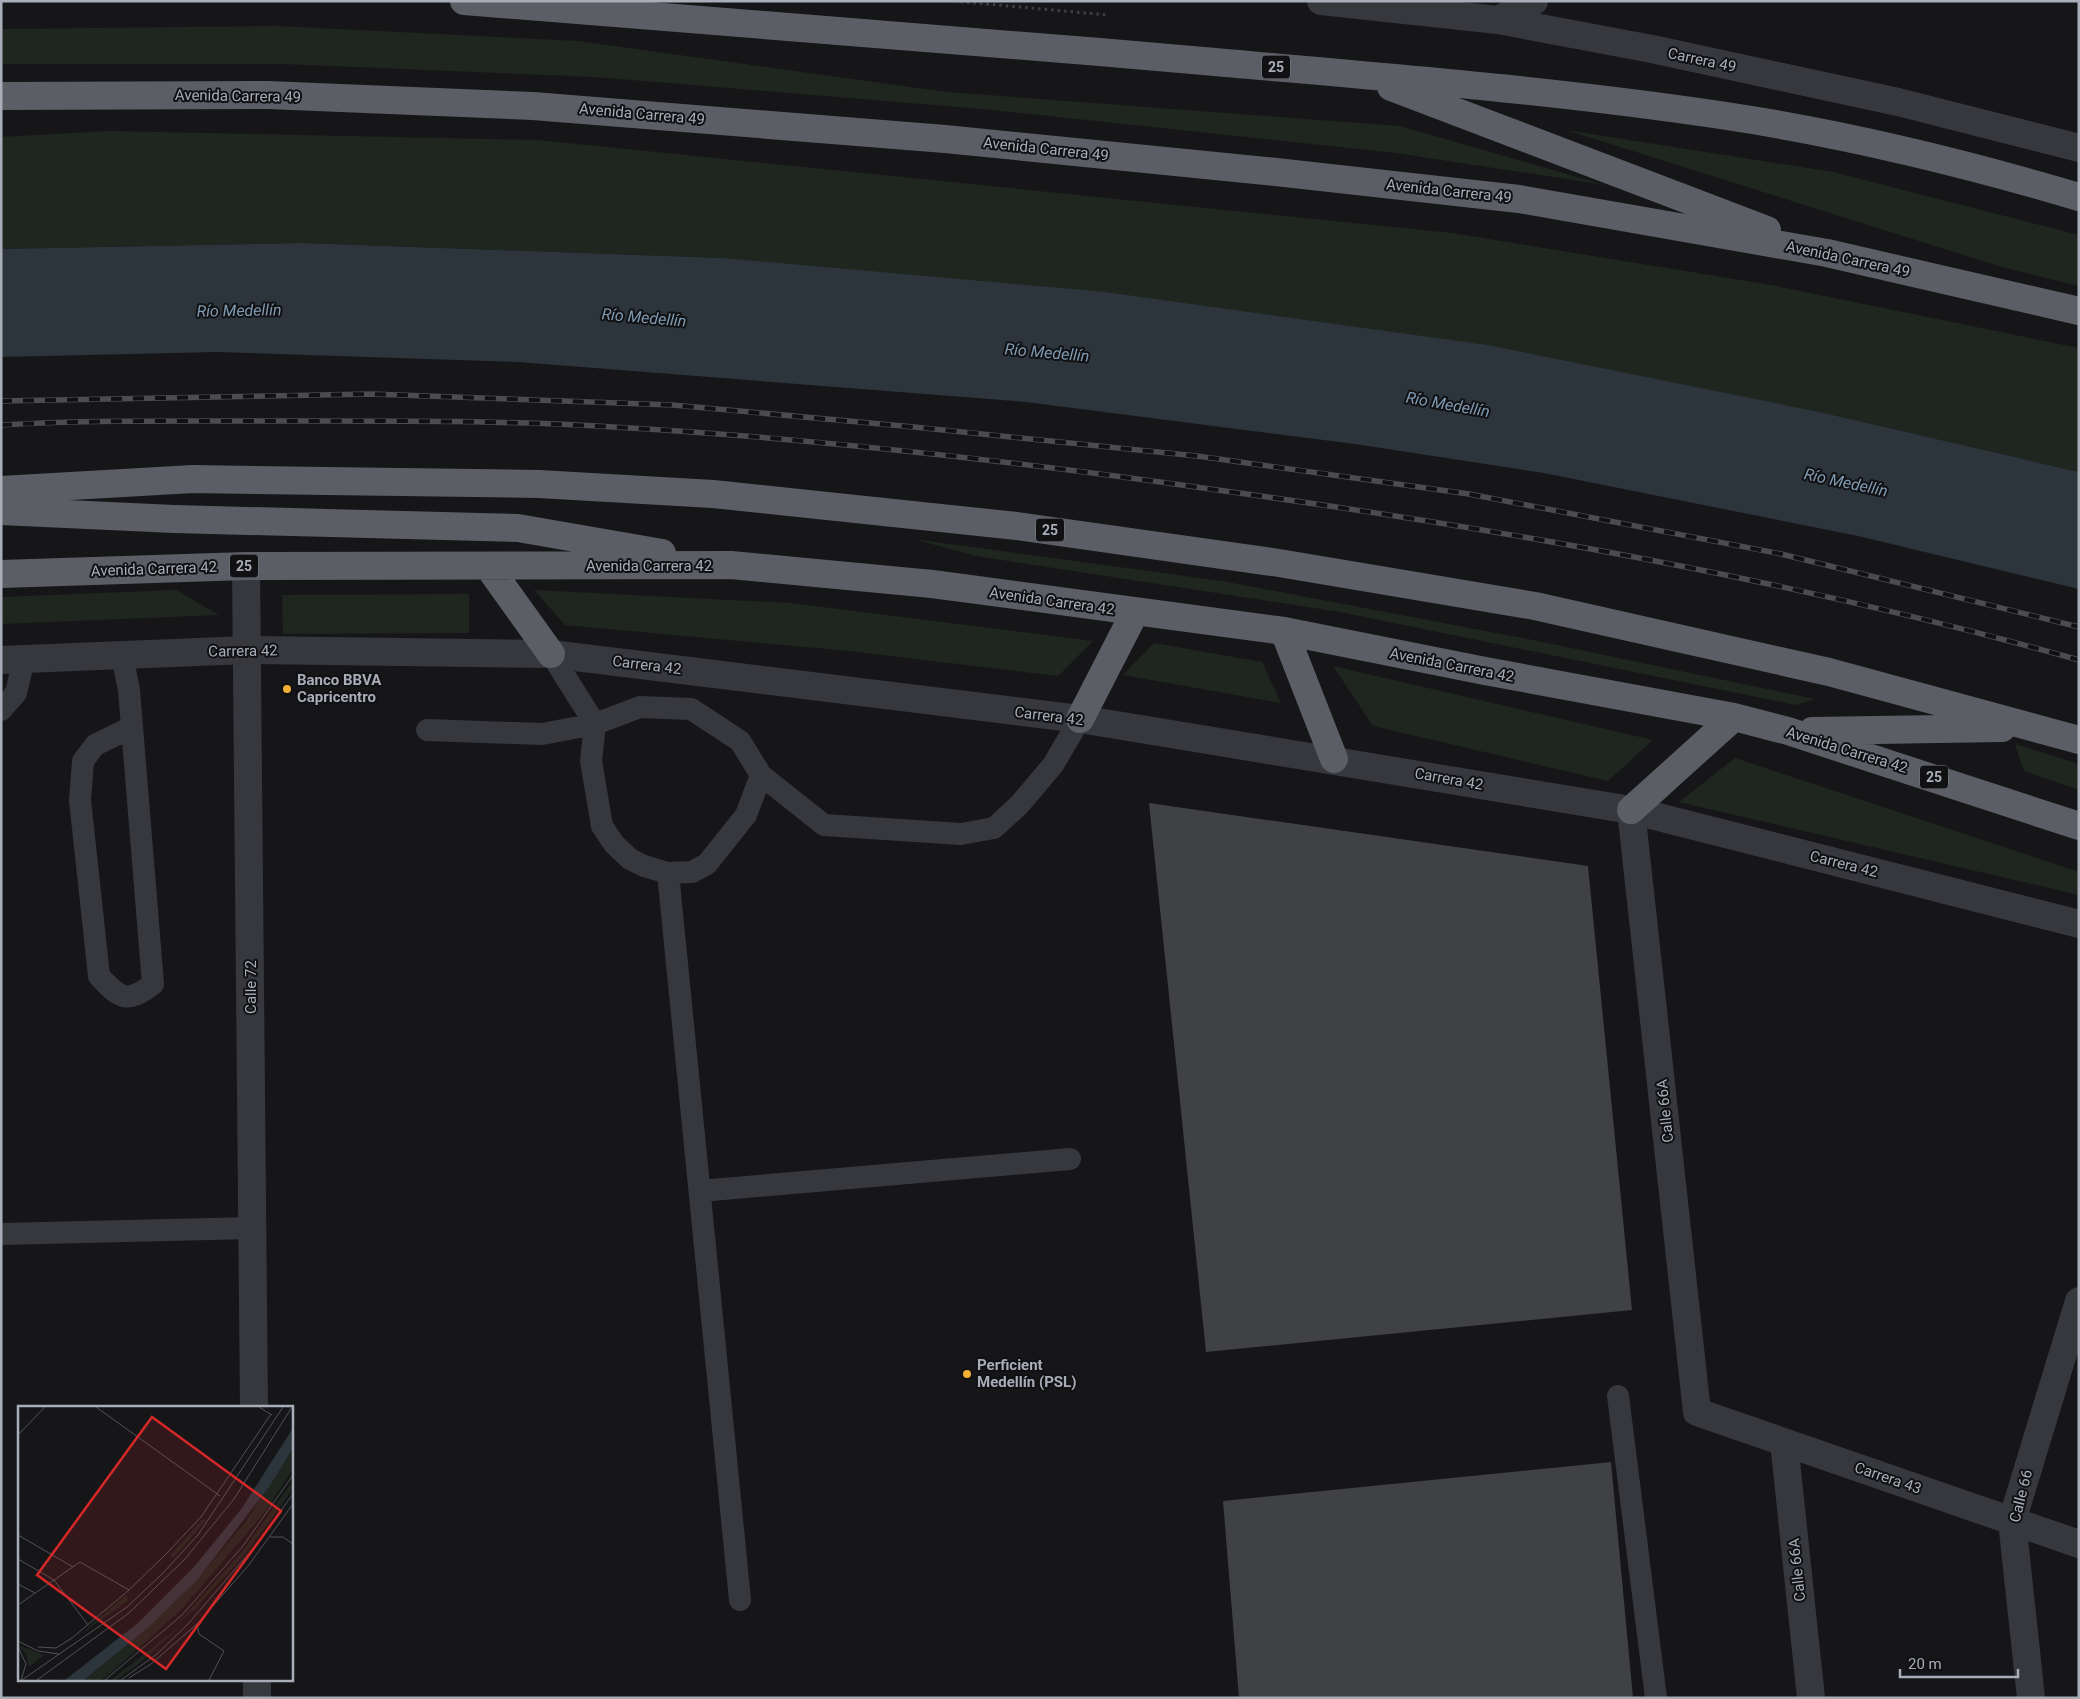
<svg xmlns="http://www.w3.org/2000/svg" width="2080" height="1699" viewBox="0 0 2080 1699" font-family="Roboto,sans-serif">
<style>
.green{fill:#1e261f}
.water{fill:#2c353c}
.building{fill:#404145}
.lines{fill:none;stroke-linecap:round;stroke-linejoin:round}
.path{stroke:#3d3f44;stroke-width:3;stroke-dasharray:2.5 4;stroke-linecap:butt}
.service{stroke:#37383d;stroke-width:22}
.minor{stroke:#37383d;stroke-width:28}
.tertiary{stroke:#37383d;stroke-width:28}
.trunk{stroke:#5b5e65;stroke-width:28}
.rail-casing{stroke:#4a4c52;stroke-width:5.5}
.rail{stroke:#111113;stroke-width:4;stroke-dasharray:11;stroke-linecap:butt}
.poi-dot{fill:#f2b134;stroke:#111113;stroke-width:2}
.labels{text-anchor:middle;stroke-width:4;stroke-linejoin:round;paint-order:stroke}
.shield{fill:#111113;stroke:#7b7e86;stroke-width:1}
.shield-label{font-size:14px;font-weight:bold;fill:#a8adb8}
.street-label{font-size:15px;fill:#a8adb8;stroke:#111113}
.poi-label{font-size:15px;font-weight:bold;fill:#a8adb8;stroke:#111113;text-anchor:start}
.water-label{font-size:16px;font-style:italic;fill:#7f9bb3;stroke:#111113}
.inset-road{fill:none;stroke:#505258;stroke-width:1}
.view{fill:#d62828;fill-opacity:0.15;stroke:#d62828;stroke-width:2.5}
.inset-edge{fill:none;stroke:#a8adb8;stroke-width:2.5}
</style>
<rect width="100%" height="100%" fill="#161618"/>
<!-- green -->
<path class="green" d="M278,26L578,41L947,92L1400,126L1605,185L1396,153L982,109L595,77L283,64H1V29Z
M1566,130L1833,172L2079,235V286L2005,268Z
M108,131L538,140L1452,233L1771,285L2079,348V472L1824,413L722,258L302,243L1,249V137Z
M913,539L1222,581L1533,640L1815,699L1796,705L1340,612L976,556Z
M176,590L219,615L1,624V597Z
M534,590L791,603L1093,641L1058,676L849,651L565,625Z
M469,594V633L283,634L282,595Z
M1154,643L1262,662L1281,703L1123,675Z
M1333,666L1653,740L1608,781L1373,726Z
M2015,744L2079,764V790L2024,771Z
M1735,758L2079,872V895L1679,802Z"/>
<!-- water -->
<path class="water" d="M302,243L722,258L1105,292L1487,345L1824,413L2079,472V589L1858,536L1544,473L1355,444L1026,402L518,362L216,352L1,357V249Z"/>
<!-- building -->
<path class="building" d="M1149,803L1588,866L1632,1310L1206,1352Z
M1611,1462L1633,1698H1239L1223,1501Z"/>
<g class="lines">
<!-- path -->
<path class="path" d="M954,1L1108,15"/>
<!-- service -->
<path class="service" d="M551,654L595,724L591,761L602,826L614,844L630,859L644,866L668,873L740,1600
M122,655L129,690L132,727L153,984C127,1004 120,999 99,976L80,800L83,761L95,745L132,727
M1,710L16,693L24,659
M427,730L542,734L595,724L640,707L691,709L740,741L761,775L824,825L961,834L994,828L1020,804L1053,765L1080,719
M668,873L692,872L707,864L746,815L761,775
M700,1191L1070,1159
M1,1234L252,1228
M1618,1396L1656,1698"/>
<!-- minor -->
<path class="minor" d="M1321,1L1498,20L1652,49L1898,102L2079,148
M1498,20L1534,1
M1,660L247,650L551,654L1080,719L1631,810L2079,924
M1631,810L1697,1412L2079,1544
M1784,1442L1811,1698
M2031,1698L2012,1521L2079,1301"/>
<!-- tertiary -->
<path class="tertiary" d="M246,566L254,1408
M257,1680V1698"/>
<!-- trunk -->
<path class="trunk" d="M464,1C715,20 965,40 1215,62C1384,77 1552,90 1720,115C1841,133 1961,162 2079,197
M1391,87L1767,230
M1,96L268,95L533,106L945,139L1276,172L1519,199L1827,253L2079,311
M1,490L193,479L539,484L713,494L1017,526L1279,563L1535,606L1829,672L2079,740
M1,511L174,519L518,528L662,553
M488,566L551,654
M1,574L246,566L731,565L932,584L1284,631L1485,671L1734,717L1788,731L2079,826
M1284,631L1334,759
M1080,719L1135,612
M1812,731L2002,728
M1631,810L1734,717"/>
<!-- rail casing -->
<g class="rail-casing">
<path id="rail" d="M1,401L371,394L673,405L914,427L1197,456L1469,494L1781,554L2079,627
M1,425C89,420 177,421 265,421C380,421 497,420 613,427C812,438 1012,461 1210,489C1503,529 1794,580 2079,660"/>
</g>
<!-- rail -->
<use href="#rail" class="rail"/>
</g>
<!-- markers -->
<g class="poi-dot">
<circle cx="287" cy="689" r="5"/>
<circle cx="967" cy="1374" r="5"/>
</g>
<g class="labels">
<!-- shield labels -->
<g class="shield">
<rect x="1262" y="55.5" width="28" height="23" rx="4"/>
<rect x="1036" y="518.5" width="28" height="23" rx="4"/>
<rect x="230" y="554.5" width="28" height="23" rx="4"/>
<rect x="1920" y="765.5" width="28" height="23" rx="4"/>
</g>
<g class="shield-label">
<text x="1276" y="72">25</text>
<text x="1050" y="535">25</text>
<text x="244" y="571">25</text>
<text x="1934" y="782">25</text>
</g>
<!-- street labels -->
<g class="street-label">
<text transform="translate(1702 60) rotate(12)" y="5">Carrera 49</text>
<text transform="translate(238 96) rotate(1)" y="5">Avenida Carrera 49</text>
<text transform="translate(642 114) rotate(5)" y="5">Avenida Carrera 49</text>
<text transform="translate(1046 149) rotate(6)" y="5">Avenida Carrera 49</text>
<text transform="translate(1449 191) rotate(6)" y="5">Avenida Carrera 49</text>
<text transform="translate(1848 259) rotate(12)" y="5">Avenida Carrera 49</text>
<text x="649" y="571">Avenida Carrera 42</text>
<text transform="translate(154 569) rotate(-2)" y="5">Avenida Carrera 42</text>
<text transform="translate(1052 601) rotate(8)" y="5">Avenida Carrera 42</text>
<text transform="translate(243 651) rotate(-1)" y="5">Carrera 42</text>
<text transform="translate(647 665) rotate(7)" y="5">Carrera 42</text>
<text transform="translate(1452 665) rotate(11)" y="5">Avenida Carrera 42</text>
<text transform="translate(1049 716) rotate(7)" y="5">Carrera 42</text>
<text transform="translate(1847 750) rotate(17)" y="5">Avenida Carrera 42</text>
<text transform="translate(1449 779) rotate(10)" y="5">Carrera 42</text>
<text transform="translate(1844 864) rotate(14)" y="5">Carrera 42</text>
<text transform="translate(251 987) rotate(-90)" y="5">Calle 72</text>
<text transform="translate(1665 1111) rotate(-96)" y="5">Calle 66A</text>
<text transform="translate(1888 1478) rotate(19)" y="5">Carrera 43</text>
<text transform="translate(2021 1496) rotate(-76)" y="5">Calle 66</text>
<text transform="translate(1797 1570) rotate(-96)" y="5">Calle 66A</text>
</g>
<!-- poi labels -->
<g class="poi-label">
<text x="297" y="685">Banco BBVA<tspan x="297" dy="17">Capricentro</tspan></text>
<text x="977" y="1370">Perficient<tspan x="977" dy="17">Medellín (PSL)</tspan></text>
</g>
<!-- water labels -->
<g class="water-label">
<text transform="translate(239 310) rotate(-1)" y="6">Río Medellín</text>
<text transform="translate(644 317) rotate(5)" y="6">Río Medellín</text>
<text transform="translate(1047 352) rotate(5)" y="6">Río Medellín</text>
<text transform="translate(1448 404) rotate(10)" y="6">Río Medellín</text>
<text transform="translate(1846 482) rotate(12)" y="6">Río Medellín</text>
</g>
</g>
<!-- overview -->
<g transform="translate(18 1406)">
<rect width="275" height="275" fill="#161618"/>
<path d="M275,42V63L247,106L165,202L93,267L83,274H66L131,221L180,173L228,115ZM275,75V82L264,98L228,147L176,204L160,217L224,146ZM189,113L173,132L154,153L153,148L184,114ZM109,188L110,195L63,228ZM166,217L123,256L98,274H93ZM0,239L26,249L11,261L8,248Z" fill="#1e261f"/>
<path d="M275,22V42L251,81L180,173L131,221L66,274H47L120,217L176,161L224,102Z" fill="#2c353c"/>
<path class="inset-road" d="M78,1L202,90M241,1L254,9M0,29L27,1M0,129L55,161M252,131H265L275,138M0,153L36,174L70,219M0,178L17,187M0,199L62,156L111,184M179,218L181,228L206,245L191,274M0,235L20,245L41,248M0,241L8,258L3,274M20,241L38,242L54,232L111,184L149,147L183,111L253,8M111,272L133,258L179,218L230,160L275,98M4,274L109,201L144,168L180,129L265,1M19,274L111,207L167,153L216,93L274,1M87,274L164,209L225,140L275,69M103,274L139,248L170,218L237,140L275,88"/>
<path class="view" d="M134,11L263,105L148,263L19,169Z"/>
<rect width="275" height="275" class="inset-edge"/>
</g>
<!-- border -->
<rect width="2080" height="1699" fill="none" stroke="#a8adb8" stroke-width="5"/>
<!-- scale -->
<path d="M1900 1669v8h118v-8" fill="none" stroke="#a8adb8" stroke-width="2.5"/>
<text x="1908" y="1669" font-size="15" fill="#a8adb8" stroke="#111113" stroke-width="4" paint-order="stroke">20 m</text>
</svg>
